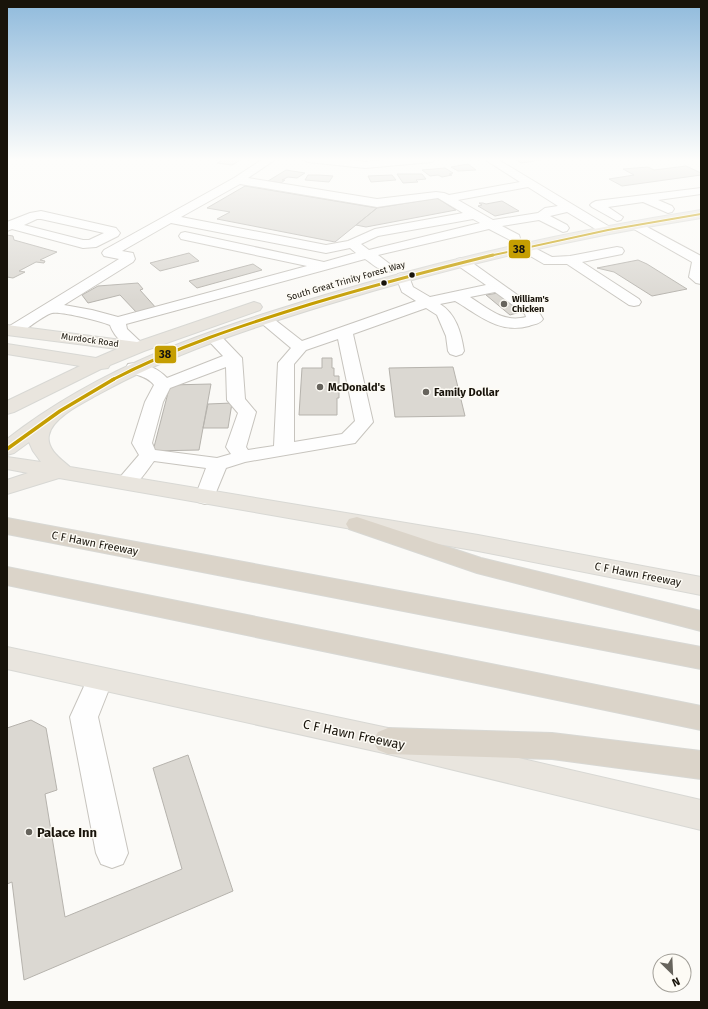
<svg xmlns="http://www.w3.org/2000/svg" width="708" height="1009" viewBox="0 0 708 1009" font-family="'Fira Sans',sans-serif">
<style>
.building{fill:#dbd8d2;stroke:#b6b3ad}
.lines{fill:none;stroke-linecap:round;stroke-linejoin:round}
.minor-casing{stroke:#c7c4be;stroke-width:2}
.major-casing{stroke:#d8d8d4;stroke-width:2}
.highway-casing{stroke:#d8d8d4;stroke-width:2}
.minor{fill:#fefefe;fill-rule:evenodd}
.major{fill:#e9e5de;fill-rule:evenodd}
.highway{fill:#dbd4c9;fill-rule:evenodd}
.bus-1-far2-casing{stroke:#fdfbf5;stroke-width:3.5}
.bus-1-far1-casing{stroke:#fdfbf5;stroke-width:5}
.bus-1-casing{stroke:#fdfbf5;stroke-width:6}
.bus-1-far2{stroke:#c59e02;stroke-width:2}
.bus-1-far1{stroke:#c59e02;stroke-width:3}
.bus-1{stroke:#c59e02;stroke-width:3.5}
.bus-dot{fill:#18130a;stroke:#fdfbf5;stroke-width:1.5}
.poi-dot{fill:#67645d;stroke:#fdfbf5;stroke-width:1.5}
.labels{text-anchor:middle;stroke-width:3;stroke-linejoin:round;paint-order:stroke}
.far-street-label{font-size:9px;fill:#18130a;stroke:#fdfbf5}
.far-poi-label{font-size:9px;font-weight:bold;fill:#18130a;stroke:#fdfbf5;text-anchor:start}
.poi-label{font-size:11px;font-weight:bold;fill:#18130a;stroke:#fdfbf5;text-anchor:start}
.street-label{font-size:11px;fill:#18130a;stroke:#fdfbf5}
.near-street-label{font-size:13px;fill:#18130a;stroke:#fdfbf5}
.near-poi-label{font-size:13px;font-weight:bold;fill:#18130a;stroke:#fdfbf5;text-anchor:start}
.line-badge{stroke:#fdfbf5;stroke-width:1.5}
.pale-badge-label{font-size:11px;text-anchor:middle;font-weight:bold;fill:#111}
</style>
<rect width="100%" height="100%" fill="#fbfaf7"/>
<!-- building -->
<path class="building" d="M223,159H238L241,160L232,165L217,163Z
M515,159H540L541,160L521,163Z
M468,164L476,170L458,171L451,167Z
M686,166L701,173V175L622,186L609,179L634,175L623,169L648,167L654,170Z
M445,168L453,173L449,174L452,175L442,177L438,175L430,176L422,170Z
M286,170L305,173L297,178L288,177L282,180H285L281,183L268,181Z
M397,174H422L426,179L416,180L418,182L403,183Z
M308,175H319L333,176L329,182L305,180Z
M392,175L396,180L371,182L368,176Z
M245,186L377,208L335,242L217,219L230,212L207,208Z
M437,198L456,210L366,227L356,225L377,208Z
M502,201L519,211L495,216L478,206L482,205L479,203H483L486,204Z
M7,235L13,236L14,240L57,252L40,260L45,261L44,263L36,262L19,271L25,272L13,278L7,277Z
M189,253L199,261L160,271L150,263Z
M638,260L647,264L687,289L652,296L614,272L597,268Z
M253,264L262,270L197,288L189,281Z
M138,283L143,289L140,290L157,309L138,314L120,295L88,303L82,295L98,286Z
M498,293L517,306H513L520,312L510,315L486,295Z
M322,358H332V368H334V376H339V398H337V415H299L302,368H322Z
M453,367L465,416L395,417L389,368Z
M211,384L199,450L153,451L170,385Z
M232,403L228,428H203L208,404Z
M31,720L46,728L57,790L45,794L65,917L182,869L153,768L188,755L233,891L24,980L12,882L7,884V728Z"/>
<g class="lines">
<!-- minor casing -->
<g class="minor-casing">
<path id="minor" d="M263,159H276L248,178L377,199L436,192L444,193L449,195L520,182L484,159H497L610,227L612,230L610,233H602L567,212L550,216L567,225L569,228L567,231L563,232L539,220L502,226L519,235L520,238L519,241L514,242L489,229L378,255L395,268L393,271C382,274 373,264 365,259L126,324L127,329L146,347L144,350C130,354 114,337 110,325C100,321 61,311 52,313C44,315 27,329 20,333L14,335L8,333L7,331L8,327L119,259L104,256L102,253L104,250L234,178ZM240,184L377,207L438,198L463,213L375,229L348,241L326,245L181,217ZM528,187L558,206L545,208L538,213L493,220L458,200ZM473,219L480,223L369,250L361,244L378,236ZM171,223L326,253L350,248L356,253L324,262L185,232L181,233L179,236L181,239L307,266L118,317L92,310L64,305L133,262L135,259L133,253L122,251Z
M303,159H342L365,162L392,159H437L432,162L365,168L308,162Z
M701,188V194L658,200L672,206L674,209L672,212L668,213L643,202L608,207L623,217L621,220L617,221L592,207L590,205L592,203L596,201Z
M41,211L116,228L120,233L118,236L96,247L83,248L12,229L7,231V222L30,213ZM37,219H41L104,233L89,240H83L24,225Z
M636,221L701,256V284L696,283L689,277L692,262L632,228L630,225L632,222Z
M525,243L552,257L570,256L617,247L622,248L624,251L622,254L582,262L639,299L641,302L639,305L634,306L629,305L567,264H544L520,250L518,247L520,244Z
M462,258L467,259L537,309L543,319C540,324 534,324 529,326C499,334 479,315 455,301L440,304C456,314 461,332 464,351L462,354L456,356L450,354L448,351L446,336L437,315L426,308L353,334L373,422L355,443L245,462L226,468L212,502L205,504L198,502L195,497L206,468L154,461C144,474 135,492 118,487L115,483L139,455L132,443L145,402L154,385C146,374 131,376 126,368L128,364C141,361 158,368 167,378L223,356L205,337L207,334L213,332L219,334L242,358L245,399L256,412L246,447L248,450L274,446L278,363L291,348L260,322L257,319L260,316L265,314L270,316L302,341L416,301L402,292L396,277L398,274L403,273L408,274L413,287L430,297L486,285L457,265L455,262L457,259ZM495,292L525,314L526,317C503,323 489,309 470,297ZM338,339L355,421L342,434L294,442V364L306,350ZM226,367L227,400L238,413L226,447L231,454L217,458L155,450L152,443L163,402L170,388Z
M100,668L109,671L113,679L98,717L128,853L123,864L112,868L101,864L96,853L70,717L91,671Z"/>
</g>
<!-- major casing -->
<g class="major-casing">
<path id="major" d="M701,210V218C574,238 449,267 326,305C248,329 171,354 99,394C85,402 52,417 49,435C46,449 61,459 70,467L478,535L701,577V595L478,551L59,478L7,494V480L28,473L7,469V457L41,462L33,451L29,442L14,453L7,455V439C104,364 209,330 325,295C449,258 574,230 701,210Z
M254,302L260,304L262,307L260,310L144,351L110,365L108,368L101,369L14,412L7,414V401L80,366L7,354V344L96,358L117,349L7,335V325L137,342Z
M7,647L388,728L701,800V830L388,754L7,669Z"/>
</g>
<!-- highway casing -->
<g class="highway-casing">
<path id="highway" d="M357,517L481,558L701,611V631L477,573L349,529L346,524L349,519Z
M7,518L701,647V669L7,534Z
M7,567L701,706V730L7,585Z
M388,728L552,733L701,751V779L552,759L388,754L378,750L373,741L378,732Z"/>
</g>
<!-- minor -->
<use href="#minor" class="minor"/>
<!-- major -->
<use href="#major" class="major"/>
<!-- highway -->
<use href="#highway" class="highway"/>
<!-- bus-1-far2 casing -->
<g class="bus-1-far2-casing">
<path id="bus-1-far2" d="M489,256L608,230L701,214"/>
</g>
<!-- bus-1-far1 casing -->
<g class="bus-1-far1-casing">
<path id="bus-1-far1" d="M112,380C175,347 243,325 311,304C371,286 432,270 493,255"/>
</g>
<!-- bus-1 casing -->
<g class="bus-1-casing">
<path id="bus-1" d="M7,449L60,411L114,379"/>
</g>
<!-- bus-1-far2 -->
<use href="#bus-1-far2" class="bus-1-far2"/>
<!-- bus-1-far1 -->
<use href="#bus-1-far1" class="bus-1-far1"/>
<!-- bus-1 -->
<use href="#bus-1" class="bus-1"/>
</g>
<!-- sky -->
<linearGradient id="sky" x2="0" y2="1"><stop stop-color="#8fbadc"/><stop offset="0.53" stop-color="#fdfdfb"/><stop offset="1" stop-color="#fdfdfb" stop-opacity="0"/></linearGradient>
<rect width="708" height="301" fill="url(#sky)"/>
<!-- markers -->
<g class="bus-dot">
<circle cx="412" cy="275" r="3.5"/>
<circle cx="384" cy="283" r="3.5"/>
</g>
<g class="poi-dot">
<circle cx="504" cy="304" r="4"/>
<circle cx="320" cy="387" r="4"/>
<circle cx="426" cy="392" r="4"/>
<circle cx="29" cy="832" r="4"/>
</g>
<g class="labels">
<!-- far-street labels -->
<g class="far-street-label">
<text transform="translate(346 281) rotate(-16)" y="3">South Great Trinity Forest Way</text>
<text transform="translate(90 340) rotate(8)" y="3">Murdock Road</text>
</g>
<!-- far-poi labels -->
<g class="far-poi-label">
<text x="512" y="302">William's<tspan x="512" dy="10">Chicken</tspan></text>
</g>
<!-- poi labels -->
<g class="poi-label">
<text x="328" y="391">McDonald's</text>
<text x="434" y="396">Family Dollar</text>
</g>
<!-- street labels -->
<g class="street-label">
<text transform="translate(95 543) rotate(11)" y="4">C F Hawn Freeway</text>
<text transform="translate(638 574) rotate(11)" y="4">C F Hawn Freeway</text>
</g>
<!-- near-street labels -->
<g class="near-street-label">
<text transform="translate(354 734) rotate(12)" y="5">C F Hawn Freeway</text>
</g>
<!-- near-poi labels -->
<g class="near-poi-label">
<text x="37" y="837">Palace Inn</text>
</g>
</g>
<g class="line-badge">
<rect x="508" y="239" width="23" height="20" rx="4" fill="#c59e02"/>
<rect x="154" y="345" width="23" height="19" rx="4" fill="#c59e02"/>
</g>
<g class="pale-badge-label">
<text x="519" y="253">38</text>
<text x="165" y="358">38</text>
</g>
<!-- border -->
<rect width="708" height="1009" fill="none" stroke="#18130a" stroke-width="16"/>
<!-- north arrow -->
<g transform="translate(672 973) rotate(156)"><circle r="19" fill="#fdfbf5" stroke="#a19e97"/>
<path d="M0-3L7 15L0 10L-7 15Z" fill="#67645d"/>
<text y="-6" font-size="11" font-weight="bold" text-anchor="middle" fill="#18130a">N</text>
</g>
</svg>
